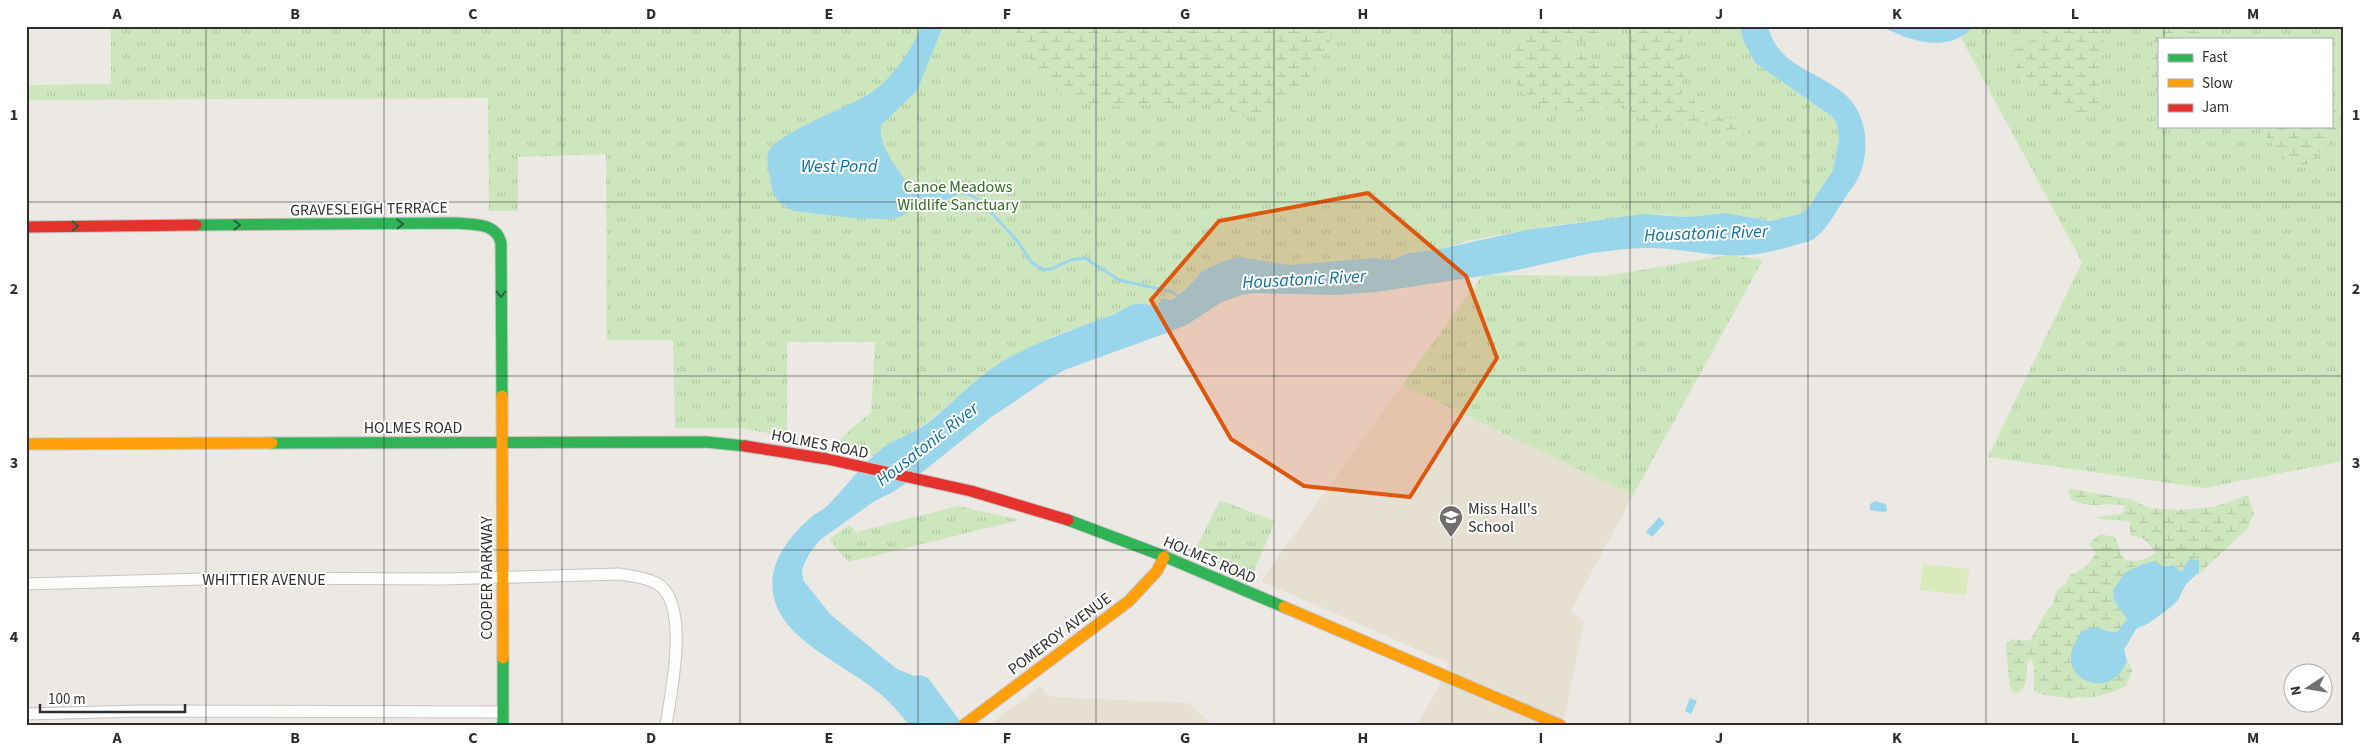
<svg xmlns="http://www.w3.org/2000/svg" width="2370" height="751" viewBox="0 0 2370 751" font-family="'Source Sans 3',sans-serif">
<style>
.education{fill:#e6e0d3}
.grass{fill:url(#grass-tufts);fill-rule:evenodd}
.wetland{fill:url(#wetland-marsh)}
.pitch{fill:#d9eabb}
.water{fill:#99d6ec}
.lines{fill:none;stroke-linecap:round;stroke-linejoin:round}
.stream{stroke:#99d6ec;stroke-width:3}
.street-casing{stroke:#c5c4c5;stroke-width:13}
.fast-casing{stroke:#c5c4c5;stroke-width:13}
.slow-casing{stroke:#c5c4c5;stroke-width:13}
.jam-casing{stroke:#c5c4c5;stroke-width:13}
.street{stroke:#fcfcfb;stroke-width:11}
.fast{stroke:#30b455;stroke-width:11}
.slow{stroke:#ff9f0a;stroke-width:11}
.jam{stroke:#e5322d;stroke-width:11}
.oneway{stroke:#2f5d3c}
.marked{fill:#df570e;fill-opacity:0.2;stroke:#df570e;stroke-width:4;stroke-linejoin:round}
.grid{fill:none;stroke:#2e2e2e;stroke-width:1;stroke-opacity:0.55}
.labels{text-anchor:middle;stroke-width:4;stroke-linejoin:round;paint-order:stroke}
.park-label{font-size:16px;fill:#2c6e1b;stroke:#fff}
.street-label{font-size:16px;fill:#2e2e2e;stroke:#fff}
.poi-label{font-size:16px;fill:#2e2e2e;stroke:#fff;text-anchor:start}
.water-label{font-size:18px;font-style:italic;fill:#0d6fa3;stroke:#fff}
.neatline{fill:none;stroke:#2e2e2e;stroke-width:2}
.grid-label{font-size:16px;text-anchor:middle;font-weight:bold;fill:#2e2e2e}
</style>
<defs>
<pattern id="grass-tufts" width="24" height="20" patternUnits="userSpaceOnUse" patternTransform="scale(1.25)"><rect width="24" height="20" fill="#cee6be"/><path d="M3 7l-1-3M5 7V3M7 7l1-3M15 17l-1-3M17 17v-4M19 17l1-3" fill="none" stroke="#b1c6a4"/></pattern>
<pattern id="wetland-marsh" width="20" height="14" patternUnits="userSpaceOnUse" patternTransform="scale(1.25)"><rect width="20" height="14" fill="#cee6be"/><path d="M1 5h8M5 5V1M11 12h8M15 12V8" fill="none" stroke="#b1c6a4"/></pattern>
</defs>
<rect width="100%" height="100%" fill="#ece8e4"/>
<!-- education -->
<path class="education" d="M1402,385L1633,495L1571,611L1584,622L1566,711L1561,725H1416L1437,691L1448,663L1261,581Z
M1041,686L1046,694L1054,697L1188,703L1213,725H990Z"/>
<!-- grass -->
<path class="grass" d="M111,26H1740L1743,40L1755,63L1833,117L1837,123L1839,139L1833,170L1809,207L1800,214L1787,217L1771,221L1726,213L1687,217L1664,214L1556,225L1471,240L1440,249L1409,253L1391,260L1373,258L1289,265L1241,257L1199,274L1190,285L1173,297L1172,300L1166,298L1158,305L1135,304L1117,313L1051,337L1009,358L990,370L928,422L904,438L890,443L874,456L831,447L871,412L875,342H787V437L742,428H675L673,340H607L606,154L518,157V211H489L488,98L26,100V85L111,84Z
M1974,26H2344V461L2204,488L1988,457L2082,262L1961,38ZM2159,39H2331V126H2159Z
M1730,255L1763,260L1633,495L1402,385L1483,275L1606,276Z
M1220,500L1275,521L1250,581L1192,556Z
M958,506L1020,520L848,562L829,539L849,525L856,532Z"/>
<!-- wetland -->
<path class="wetland" d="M1014,26H1338L1301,93L1266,112L1246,117L1207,102L1100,107L1061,94L1045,82L1024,48Z
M1526,26H1611V34L1594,41L1562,42L1561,47L1568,53L1582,54L1594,64L1619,66L1624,64L1630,57L1632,26H1688L1687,34L1680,47L1686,72L1681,81L1682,94L1694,100L1698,109L1703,111L1725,118L1740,119L1748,130L1746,134L1736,137L1711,126L1680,125L1657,128L1643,122L1624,105C1602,109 1577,114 1554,110C1546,109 1540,104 1533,100C1502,83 1511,52 1526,26Z
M2050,26H2096C2101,32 2105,40 2104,48C2104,53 2101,59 2100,64C2099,77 2108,103 2100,115C2066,124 2076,106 2055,95C2049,92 2042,92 2036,89C2026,84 2019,72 2012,63L2014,49L2037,38Z
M2157,26H2211L2205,39H2159V95L2149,82L2147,71Z
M2331,103L2341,107L2344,113L2342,131L2332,143L2319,152L2305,166L2294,169L2265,135L2261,126H2331Z
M2071,489L2129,499L2149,508L2179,510L2214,507L2248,495L2254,514L2246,530L2201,572L2197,575L2199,561L2190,559L2183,570L2180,571L2170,564L2163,566L2146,563L2114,600L2127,619L2117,632L2110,633L2105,629L2094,683C2108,683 2123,674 2127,660L2132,671L2126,686C2118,689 2111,693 2103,695C2092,699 2041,699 2034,690V667L2031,659L2027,662C2027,674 2028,693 2013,693L2009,682L2006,643L2013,639L2027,641L2031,639L2044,615L2053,603L2057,590L2065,584L2071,574C2080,573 2092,561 2096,553L2089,544L2100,534L2115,537C2118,542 2120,557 2125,559C2133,564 2151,558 2156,552L2144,539L2130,535V522C2119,518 2107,523 2096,517L2121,514L2125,510L2124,505C2106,502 2088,510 2071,499L2068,490Z"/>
<!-- pitch -->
<path class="pitch" d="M1923,564L1969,569L1966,595L1920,590Z"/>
<!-- water -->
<path class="water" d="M922,26H943L917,91L881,125C877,149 902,170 910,190L915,192L926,188L943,194L960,191V193C946,201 932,206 917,197L912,199C911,205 910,212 904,215C888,225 815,213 794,211C776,202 772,196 770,176C769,170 766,160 768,154C773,133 856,105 875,90C896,74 911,49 922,26Z
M1740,26H1768C1778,72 1832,72 1855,106C1870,130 1869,165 1852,188C1840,203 1827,233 1810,241C1807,243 1803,242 1799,244C1782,249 1765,254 1747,255C1713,258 1679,247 1645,248C1628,248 1610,251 1592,253L1508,272L1377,292L1335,295L1255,293L1242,295L1222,302L1188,324L1172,331L1067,369L1048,379L990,418L925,470L893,492L873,502L820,540L809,554L802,569L803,580L831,615L897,669L914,676L921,675L928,678L963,725H909C900,713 889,701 878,692C846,665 784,641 774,598C766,566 787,539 809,519C814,514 822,511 827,506C845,488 860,467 879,451C893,439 913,434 928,423C955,401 980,373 1010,357C1045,339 1079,327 1115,314C1121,311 1129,305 1135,304C1143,303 1150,306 1158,305L1162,298L1172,300L1190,285L1202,271L1226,260L1241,257L1289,265L1373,258L1391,260L1409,253L1440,249L1526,230L1644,214L1687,217L1726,213L1770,221L1787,217L1800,214L1809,207L1833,170L1839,139L1837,124L1833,117L1755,63L1743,40Z
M1881,26H1974C1948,55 1910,41 1881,26Z
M1875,501L1886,504L1887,511L1883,512L1870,510V504Z
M1659,517L1665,523L1652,537L1646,532Z
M2190,558L2199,561V572L2186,584L2178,600L2171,607L2149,623L2136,629L2124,650L2127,660C2113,703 2055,680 2075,643C2078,638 2080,631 2087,629C2099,624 2106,634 2117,632L2127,619L2114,600L2113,590L2125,573L2143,564L2155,561L2163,566L2173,565L2180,571L2183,570Z
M1690,698L1697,701L1691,714L1685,711Z"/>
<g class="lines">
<!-- stream -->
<path class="stream" d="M960,193L968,194L980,200L1018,242L1031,262L1043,270L1051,269L1071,260L1085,258L1119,280L1173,292L1178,297"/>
<!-- street casing -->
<g class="street-casing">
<path id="street" d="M26,584L239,578L443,579L619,574C631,576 645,577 656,583C691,601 671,693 666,725
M26,714L141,711L503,712"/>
</g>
<!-- fast casing -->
<g class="fast-casing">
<path id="fast" d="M196,225L455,223C474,225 496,222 501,243L502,396
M272,443L706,442L745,446
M1068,520L1161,555L1284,607
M503,658V725"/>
</g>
<!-- slow casing -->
<g class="slow-casing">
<path id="slow" d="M502,396L503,658
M26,444L272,443
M1284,607L1560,725
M964,725L1129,601L1157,571L1164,557"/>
</g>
<!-- jam casing -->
<g class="jam-casing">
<path id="jam" d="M26,227L196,225
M745,446L827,459L971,491L1068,520"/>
</g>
<!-- street -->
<use href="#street" class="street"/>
<!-- fast -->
<use href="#fast" class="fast"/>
<!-- slow -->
<use href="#slow" class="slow"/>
<!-- jam -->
<use href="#jam" class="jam"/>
</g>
<!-- one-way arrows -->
<defs><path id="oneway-chevron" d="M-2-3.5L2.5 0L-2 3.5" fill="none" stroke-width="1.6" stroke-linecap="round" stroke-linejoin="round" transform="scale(1.25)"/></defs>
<g class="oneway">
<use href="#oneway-chevron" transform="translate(400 224) rotate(-1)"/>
<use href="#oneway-chevron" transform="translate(237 225)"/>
<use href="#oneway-chevron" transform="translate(75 226) rotate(-1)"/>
<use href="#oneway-chevron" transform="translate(501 294) rotate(90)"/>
</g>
<!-- marked area -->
<path class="marked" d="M1368,193L1466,276L1497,358L1410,497L1304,486L1231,439L1151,300L1219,221Z"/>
<!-- grid -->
<path class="grid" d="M206,26V725M384,26V725M562,26V725M740,26V725M918,26V725M1096,26V725M1274,26V725M1452,26V725M1630,26V725M1808,26V725M1986,26V725M2164,26V39M2164,126V725M26,202H2344M26,376H2344M26,550H2344"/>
<!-- icons -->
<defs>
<g id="school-pin" transform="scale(1.25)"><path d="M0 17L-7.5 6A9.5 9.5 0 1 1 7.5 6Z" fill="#706f6e" stroke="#fff"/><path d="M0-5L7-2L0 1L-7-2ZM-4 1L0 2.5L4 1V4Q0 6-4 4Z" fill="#fff"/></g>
</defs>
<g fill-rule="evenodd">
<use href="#school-pin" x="1451" y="517"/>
</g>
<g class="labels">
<!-- park labels -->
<g class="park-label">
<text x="958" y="192">Canoe Meadows<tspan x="958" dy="18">Wildlife Sanctuary</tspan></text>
</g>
<!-- street labels -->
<g class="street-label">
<text transform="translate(369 208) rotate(-1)" y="6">GRAVESLEIGH TERRACE</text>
<text x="413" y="433">HOLMES ROAD</text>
<text transform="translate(820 443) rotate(11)" y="6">HOLMES ROAD</text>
<text transform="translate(1210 559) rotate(23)" y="6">HOLMES ROAD</text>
<text transform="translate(486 578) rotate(-90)" y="6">COOPER PARKWAY</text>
<text x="264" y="585">WHITTIER AVENUE</text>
<text transform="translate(1059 633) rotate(-37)" y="6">POMEROY AVENUE</text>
</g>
<!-- poi labels -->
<g class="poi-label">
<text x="1468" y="514">Miss Hall's<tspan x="1468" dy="18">School</tspan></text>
</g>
<!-- water labels -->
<g class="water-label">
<text x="839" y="172">West Pond</text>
<text transform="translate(1706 233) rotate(-2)" y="6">Housatonic River</text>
<text transform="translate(1304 279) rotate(-3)" y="6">Housatonic River</text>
<text transform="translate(927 444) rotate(-38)" y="6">Housatonic River</text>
</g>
</g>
<!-- border -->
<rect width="2370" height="751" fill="none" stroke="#ffffff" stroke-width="55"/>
<!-- legend -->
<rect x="2158" y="38" width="175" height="90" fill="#ffffff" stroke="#ababab"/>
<rect x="2168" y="54" width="25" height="8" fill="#30b455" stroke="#ababab"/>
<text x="2202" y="62" font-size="15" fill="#2e2e2e">Fast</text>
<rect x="2168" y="79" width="25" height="8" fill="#ff9f0a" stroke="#ababab"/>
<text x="2202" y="88" font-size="15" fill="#2e2e2e">Slow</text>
<rect x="2168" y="104" width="25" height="8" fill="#e5322d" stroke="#ababab"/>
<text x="2202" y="112" font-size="15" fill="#2e2e2e">Jam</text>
<!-- north arrow -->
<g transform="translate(2308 688) rotate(258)"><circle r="24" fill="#ffffff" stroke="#ababab"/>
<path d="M0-4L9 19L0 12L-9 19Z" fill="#706f6e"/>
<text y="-8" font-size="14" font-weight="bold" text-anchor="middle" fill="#2e2e2e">N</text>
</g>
<!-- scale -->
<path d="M40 704v8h145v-8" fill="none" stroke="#2e2e2e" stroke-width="2.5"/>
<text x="48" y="704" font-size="15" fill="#2e2e2e" stroke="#ffffff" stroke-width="4" paint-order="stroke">100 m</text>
<rect x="28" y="28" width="2314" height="696" class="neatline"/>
<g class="grid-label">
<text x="117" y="19">A</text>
<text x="295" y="19">B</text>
<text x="473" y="19">C</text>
<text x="651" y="19">D</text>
<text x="829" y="19">E</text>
<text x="1007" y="19">F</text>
<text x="1185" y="19">G</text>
<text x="1363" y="19">H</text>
<text x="1541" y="19">I</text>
<text x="1719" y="19">J</text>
<text x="1897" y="19">K</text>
<text x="2075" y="19">L</text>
<text x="2253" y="19">M</text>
<text x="14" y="120">1</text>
<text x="2356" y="120">1</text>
<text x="14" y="294">2</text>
<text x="2356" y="294">2</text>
<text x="14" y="468">3</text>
<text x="2356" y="468">3</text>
<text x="14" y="642">4</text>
<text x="2356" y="642">4</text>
<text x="117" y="743">A</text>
<text x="295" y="743">B</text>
<text x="473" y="743">C</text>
<text x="651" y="743">D</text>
<text x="829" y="743">E</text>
<text x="1007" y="743">F</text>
<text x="1185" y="743">G</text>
<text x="1363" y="743">H</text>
<text x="1541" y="743">I</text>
<text x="1719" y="743">J</text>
<text x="1897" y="743">K</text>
<text x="2075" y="743">L</text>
<text x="2253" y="743">M</text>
</g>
</svg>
